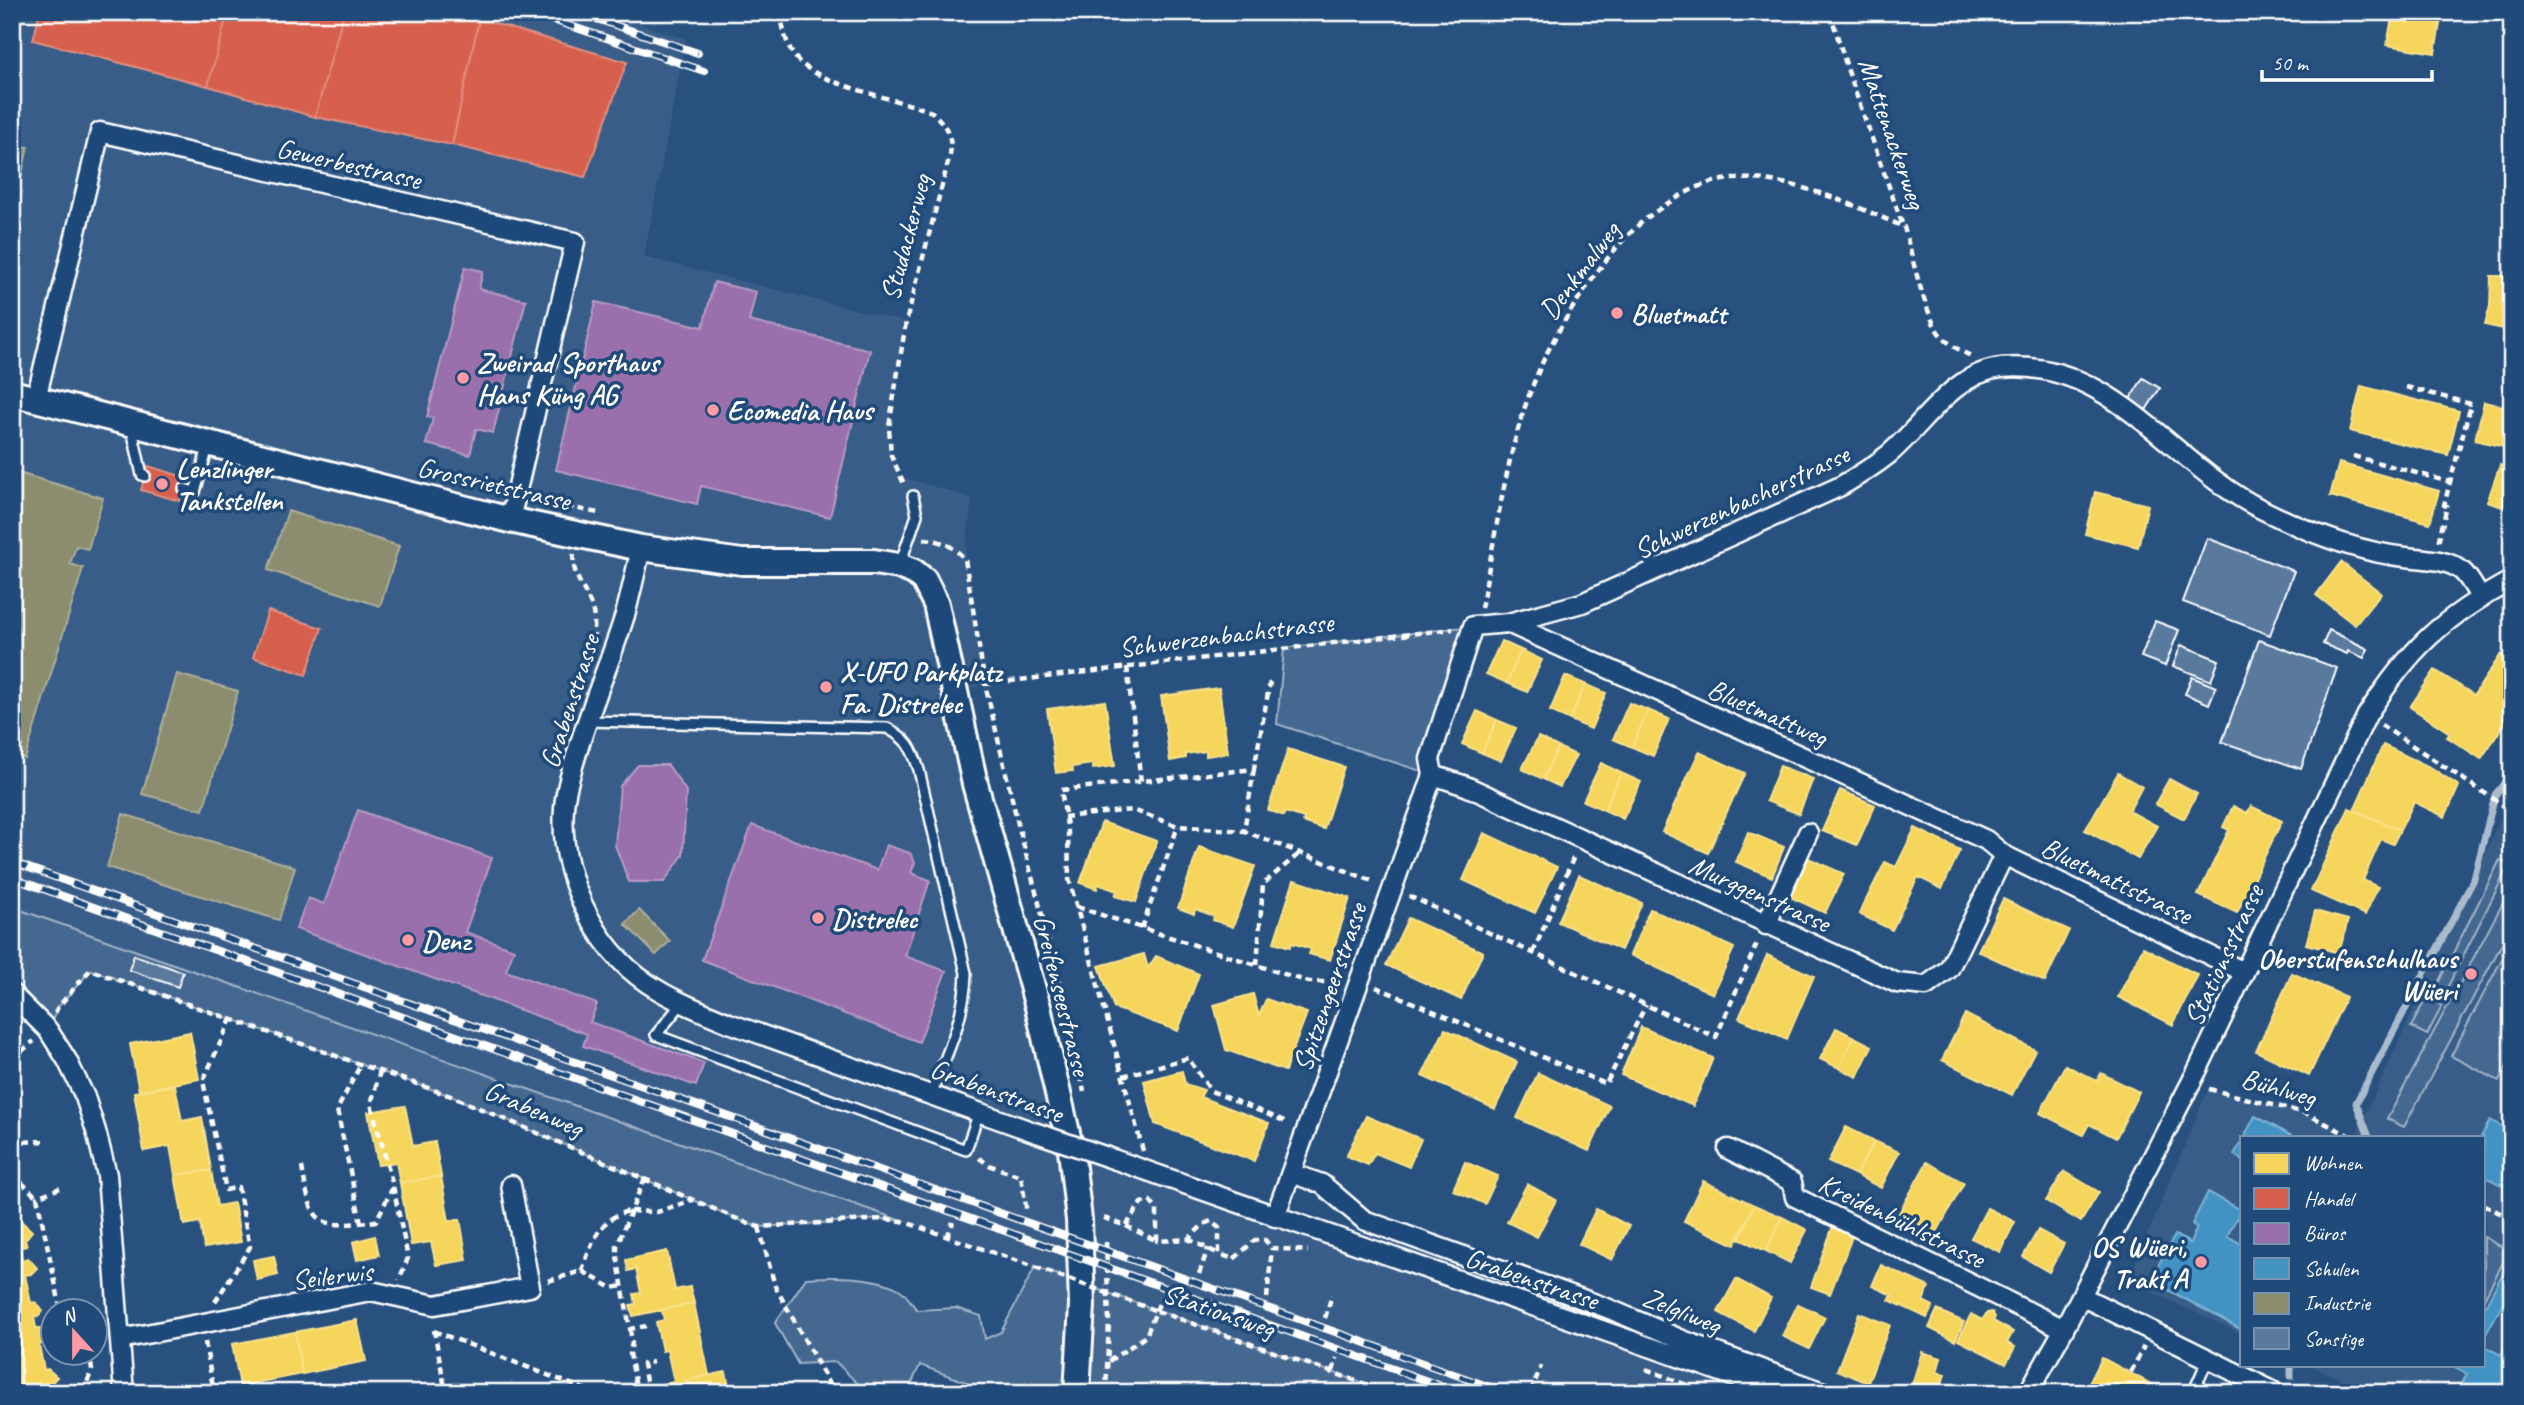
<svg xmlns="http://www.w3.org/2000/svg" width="2524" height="1405" viewBox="0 0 2524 1405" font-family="Caveat,sans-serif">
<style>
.built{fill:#375d88}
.green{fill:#446890;stroke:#a2b4c8;stroke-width:2}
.homes{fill:#f6d55c;stroke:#f9e28d;stroke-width:2}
.shops{fill:#d6604d;stroke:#e29082;stroke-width:2}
.offices{fill:#9970ab;stroke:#b89bc4;stroke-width:2}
.schools{fill:#4393c3;stroke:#7bb3d5;stroke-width:2}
.industry{fill:#8c8c6e;stroke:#aeae9a;stroke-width:2}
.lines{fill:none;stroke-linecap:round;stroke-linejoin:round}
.stream{stroke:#aabbcd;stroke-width:7}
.building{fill:#5a7a9d;stroke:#fff;stroke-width:2}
.lane-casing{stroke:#fff;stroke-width:14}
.street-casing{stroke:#fff;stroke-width:23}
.secondary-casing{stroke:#fff;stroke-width:30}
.path{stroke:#fff;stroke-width:4.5;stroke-dasharray:7 5;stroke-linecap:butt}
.lane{stroke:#1f4a7a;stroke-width:9}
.street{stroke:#1f4a7a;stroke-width:18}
.secondary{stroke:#1f4a7a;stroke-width:24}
.rail-casing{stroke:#fff;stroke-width:8}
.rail{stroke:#1f4a7a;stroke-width:5;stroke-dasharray:16;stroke-linecap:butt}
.street-bridge-casing{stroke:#fff;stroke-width:23;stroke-linecap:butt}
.path-bridge{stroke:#fff;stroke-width:4.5;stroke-dasharray:7 5;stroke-linecap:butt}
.street-bridge{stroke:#1f4a7a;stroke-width:18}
.poi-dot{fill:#ff9aa2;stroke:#1f4a7a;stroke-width:2.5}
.labels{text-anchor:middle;stroke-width:7;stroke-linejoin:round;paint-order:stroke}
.street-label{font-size:28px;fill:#fff;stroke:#1f4a7a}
.poi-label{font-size:28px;font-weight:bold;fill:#fff;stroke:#1f4a7a;text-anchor:start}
</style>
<rect width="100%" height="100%" fill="#28517f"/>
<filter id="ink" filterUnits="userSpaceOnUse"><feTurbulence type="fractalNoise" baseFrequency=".0143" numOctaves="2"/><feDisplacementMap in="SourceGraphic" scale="14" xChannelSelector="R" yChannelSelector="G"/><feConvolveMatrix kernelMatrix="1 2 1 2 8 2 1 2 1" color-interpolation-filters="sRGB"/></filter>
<g filter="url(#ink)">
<!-- built -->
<path class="built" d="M12,12H605L686,39L644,257L906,322L889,427L891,455L899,476L972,498L965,559L985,684L954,693L1071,1150L1781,1393H1391L12,907Z
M2506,807L2512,811V1393H2370L2309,1365H2484V1137H2355Z
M2208,1089L2305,1113L2352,1137H2242V1334L2128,1281Z"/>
<!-- green -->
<path class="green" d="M1473,626L1433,775L1277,724L1284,648Z
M2500,860L2509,865L2439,1004L2442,1006L2427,1035L2411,1027L2426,998L2430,999Z
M2512,886V925L2404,1127L2387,1119Z
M12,907L902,1221L883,1219L759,1227L749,1224L451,1096L91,970L58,1007L48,1030L12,994Z
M2502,959L2512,964V1057L2499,1081L2451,1056Z
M2484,1237L2509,1251L2484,1299Z
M1035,1267L1391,1393H974L966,1382L920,1365L907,1393C863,1393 867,1393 836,1362L798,1364L775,1323L806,1278C834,1276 874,1275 899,1289C906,1293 912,1304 917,1310L956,1308L981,1316L985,1339L1001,1332Z"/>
<!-- homes -->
<path class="homes" d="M2393,12H2442L2435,53L2387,45Z
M2491,276H2512V331L2485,325L2490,306Z
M2361,386L2459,411L2448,455L2350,431Z
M2484,402L2512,408V449L2475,440Z
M2339,463L2439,491L2430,523L2330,496Z
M2500,465L2512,469V510L2487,502Z
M2095,492L2148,505L2138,547L2085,534Z
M2341,562L2381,593L2355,625L2316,595Z
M1501,641L1521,650L1507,683L1486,674Z
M1521,650L1542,660L1527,692L1507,683Z
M2501,654L2512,661V713L2481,759L2447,737L2450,733L2410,707L2435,670L2474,695Z
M1565,676L1585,684L1570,720L1550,711Z
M1585,684L1606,693L1591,729L1570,720Z
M1219,688L1228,753L1206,756V751L1186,754V758L1170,761L1161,696Z
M1105,701L1115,766L1093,769L1092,764L1072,767L1073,771L1056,773L1047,709Z
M1629,703L1648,710L1632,747L1613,739Z
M1648,710L1669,719L1653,756L1632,747Z
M1477,711L1497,720L1482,753L1462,744Z
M1497,720L1516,728L1501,761L1482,753Z
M1538,737L1558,747L1543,779L1522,769Z
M2383,745L2432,768L2459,786L2445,817L2414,802L2400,830L2354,810Z
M1558,747L1576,755L1560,787L1543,779Z
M1288,749L1344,767L1324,829L1303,822L1304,818L1285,812L1284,816L1268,810Z
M1699,752L1745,773L1708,853L1662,832Z
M1601,763L1621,773L1604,810L1583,801Z
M1780,766L1813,779L1799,814L1766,801Z
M1621,773L1641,782L1623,819L1604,810Z
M2118,773L2142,787L2129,811L2157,826L2138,859L2085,830Z
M2169,779L2197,794L2184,819L2155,804Z
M1840,790L1875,805L1857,845L1822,831Z
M2233,806L2247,813L2251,806L2282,821L2237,913L2198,895L2229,830L2223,827Z
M2349,808L2400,830L2393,844L2381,839L2363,880L2378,887L2365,915L2311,891Z
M1102,822L1157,841L1136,902L1115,896L1117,891L1098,884L1097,889L1080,883Z
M1915,828L1960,850L1942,889L1918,877L1892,930L1859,914L1885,862L1896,867Z
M1748,832L1784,847L1772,877L1736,862Z
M1484,833L1557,867L1535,913L1463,880Z
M1199,847L1255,866L1233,927L1213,920L1214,916L1195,909L1194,914L1178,908Z
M1806,857L1844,874L1825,913L1788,896Z
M1579,875L1642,903L1621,950L1558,922Z
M1294,880L1350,898L1330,960L1309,954L1311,949L1292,943L1290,947L1274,942Z
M2003,899L2069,930L2045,982L1978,951Z
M1650,909L1734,948L1713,994L1630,955Z
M2315,911L2348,920L2339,953L2306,944Z
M1408,918L1483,952L1461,1000L1386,965Z
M2143,947L2198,975L2173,1025L2118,997Z
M1144,954L1148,968L1156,956L1199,974L1178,1031L1114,1008L1099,966Z
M1767,955L1814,976L1787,1039L1739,1018Z
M2292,973L2346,997L2309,1076L2256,1051Z
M1253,994L1259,1016L1266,999L1307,1013L1285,1071L1226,1050L1214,1005Z
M1965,1014L2035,1050L2012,1095L1942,1060Z
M1641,1027L1713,1058L1693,1106L1621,1075Z
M1836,1028L1854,1037L1839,1068L1820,1059Z
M1445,1029L1517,1062L1495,1109L1422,1076Z
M190,1032L199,1079L139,1091L130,1044Z
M1854,1037L1872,1046L1857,1077L1839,1068Z
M2065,1065L2097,1081L2101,1073L2139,1092L2116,1138L2089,1124L2083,1135L2040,1113Z
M1182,1071L1185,1084L1204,1090L1200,1097L1269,1123L1254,1161L1155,1124L1144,1081Z
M1538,1073L1610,1106L1589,1151L1517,1118Z
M175,1085L182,1121L202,1117L211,1170L175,1175L170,1146L144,1151L134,1092Z
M405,1106L413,1146L435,1142L441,1176L400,1183L396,1162L378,1165L368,1112Z
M1366,1116L1421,1139L1409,1167L1375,1153L1368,1165L1346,1156Z
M1846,1127L1874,1141L1856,1175L1828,1162Z
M1874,1141L1899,1152L1881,1188L1856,1175Z
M1465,1162L1498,1176L1485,1204L1453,1190Z
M1927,1162L1964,1183L1936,1234L1899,1213Z
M211,1170L217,1206L234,1203L241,1242L204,1248L200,1222L184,1225L175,1175Z
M2064,1171L2099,1192L2081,1222L2046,1201Z
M441,1176L449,1221L460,1219L467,1260L436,1265L431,1242L411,1245L400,1183Z
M1703,1181L1754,1205L1735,1245L1684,1221Z
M1527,1184L1556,1200L1537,1237L1507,1222Z
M13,1186L21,1221L32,1231L25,1240L27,1246L12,1249Z
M1754,1205L1782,1217L1766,1251L1739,1239Z
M1987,1208L2015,1222L2000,1252L1971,1238Z
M1596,1209L1629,1226L1612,1260L1579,1244Z
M1782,1217L1807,1230L1790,1263L1766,1251Z
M1833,1226L1853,1234L1830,1294L1811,1287Z
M2038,1230L2064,1244L2049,1272L2023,1257Z
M375,1236L379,1255L357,1260L353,1242Z
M20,1248L22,1260L28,1258L37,1268L31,1274L25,1275L31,1303L36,1302L43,1311L39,1316L34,1317L36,1328H40L48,1336L43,1344L39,1345L44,1370L48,1369L57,1377L51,1383L12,1392V1249Z
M667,1251L675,1290L690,1287L694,1303L633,1316L630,1305L636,1304L634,1294L641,1293L636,1269L628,1271L626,1260Z
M274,1256L278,1275L257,1280L253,1260Z
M1881,1265L1929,1287L1923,1301L1933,1306L1927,1318L1889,1300L1892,1295L1872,1286Z
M1736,1279L1771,1298L1754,1331L1718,1312Z
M694,1303L709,1375L687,1380L690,1393H664L662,1384L674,1382L667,1350L662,1351L656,1322L664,1320L662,1310Z
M1798,1304L1825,1317L1809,1349L1782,1336Z
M1937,1310L1964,1322L1955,1341L1929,1328Z
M1992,1312L1995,1317L1993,1321L2013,1332L2007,1343L2015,1347L2006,1364L1958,1340L1971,1314L1982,1320L1987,1313Z
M1859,1313L1890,1325L1868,1383L1837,1370Z
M357,1320L366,1361L302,1374L295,1332Z
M295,1332L302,1374L240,1386L232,1344Z
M1922,1352L1941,1358L1937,1372L1945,1374L1939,1393L1910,1391Z
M2102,1358L2164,1391L2163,1393H2084Z
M726,1372L730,1393H690L687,1380Z"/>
<!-- shops -->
<path class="shops" d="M40,12H228L208,86L33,40Z
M228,12H344L315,117L208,86Z
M344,12H462L479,19L452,145L315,117Z
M479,19L627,62L585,177L452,145Z
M148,466L187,478L180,501L141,490Z
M268,611L322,628L306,675L253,657Z"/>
<!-- offices -->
<path class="offices" d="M465,267L483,271L479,289L526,300L493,433L476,429L470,455L426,444L433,418L427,417Z
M714,282L756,292L749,321L870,350L830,517L701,486L697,504L556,470L596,302L703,327Z
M638,765H668L686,791L683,855L664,882H629L615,845L620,786Z
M358,810L492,858L465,932L514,949L506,971L597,1004L590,1022L704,1063L696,1086L583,1046L587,1034L296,929L308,898L324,904Z
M752,825L877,870L886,845L910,853L915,862L911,873L930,880L905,956L946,971L919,1042L702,960Z"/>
<!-- schools -->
<path class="schools" d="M2255,1116L2294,1137H2244Z
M2490,1120L2512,1132V1191L2484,1176V1137H2481Z
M2242,1140V1160L2234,1155Z
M2208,1192L2241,1210L2227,1236L2242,1244V1330L2150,1280L2175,1235L2190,1243L2197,1228L2192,1224Z
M2512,1256V1286L2484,1338V1308Z
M2512,1334V1393H2476L2461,1385L2467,1374L2449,1365H2484V1346L2501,1355Z"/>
<!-- industry -->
<path class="industry" d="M12,144L28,147L12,218Z
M12,471L103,498L88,549L76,546L70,564L83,568L25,759L12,755Z
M288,511L399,546L380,606L268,570Z
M177,674L238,691L203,810L142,794Z
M123,814L295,867L279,920L107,867Z
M639,910L670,941L656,955L625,924Z"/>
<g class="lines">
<!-- stream -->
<path class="stream" d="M2369,1137L2356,1103L2474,879L2495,795L2512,773
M2291,1376V1365"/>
</g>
<!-- building -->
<path class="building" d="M2143,378L2160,388L2146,410L2130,399Z
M2207,538L2294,571L2270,635L2183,602Z
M2155,621L2179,630L2165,666L2141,657Z
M2329,630L2368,649L2364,658L2348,651L2347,654L2323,644Z
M2259,640L2337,668L2301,769L2222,742Z
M2181,645L2219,660L2211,681L2173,666Z
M2192,677L2216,687L2209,704L2185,694Z
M134,955L183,972L178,987L129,970Z"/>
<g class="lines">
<!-- lane casing -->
<g class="lane-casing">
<path id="lane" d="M131,425L142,475L145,476
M184,489L195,492L209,444
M900,564L917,515L913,496
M587,721L887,728C908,739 912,748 919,770L966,973C965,1017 947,1054 931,1094
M682,1003L656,1035L966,1150L979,1112
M2193,1393L2208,1359"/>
</g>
<!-- street casing -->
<g class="street-casing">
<path id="street" d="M36,399L100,132L575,242L510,520
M641,548C636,570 631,593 625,615C610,663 590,708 576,756C571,773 565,790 564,808C559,873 594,947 647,983C672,1000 701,1011 729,1023L1034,1132
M1508,623L1986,840L2004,855L2244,972
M1433,775L1430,759L1473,626L1508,623L1582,603L1841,486C1858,476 1874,466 1889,454C1923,425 1953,373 2001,368C2111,357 2173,466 2261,509C2305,531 2356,552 2406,557C2423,559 2448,559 2462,571C2469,577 2475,589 2480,597
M1433,775L1466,786L1897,983L1926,986L1949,969L2004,855
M1766,925L1808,833
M12,994L48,1030L67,1060L85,1097L96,1131L107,1175L124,1393
M1728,1149L1792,1182L1795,1197L2064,1329
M1116,1160L1781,1393
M1291,1173L1322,1184L1364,1220L1607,1308L1685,1341L1826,1393
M1275,1217L1433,775
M2081,1296L2277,1393
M120,1339L371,1291L435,1305L530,1287L511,1185
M2028,1393L2064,1329L2197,1071L2367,715C2410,648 2442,618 2512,580"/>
</g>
<!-- secondary casing -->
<g class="secondary-casing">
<path id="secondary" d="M12,393L510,520L641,548L742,562H874L899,566L914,572L924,580L936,604L975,784L1038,1007L1071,1150L1079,1220L1082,1305L1077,1393"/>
</g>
<!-- path -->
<path class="path" d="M780,12C783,26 785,42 793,54C812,85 897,98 932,112C946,125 953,136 950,155L906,322L889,427L891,455L904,484
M1830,12L1848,71L1903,226
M2406,387L2471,404L2444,505L2447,506L2438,543
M2353,456L2450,482
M555,504L598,513
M924,539C941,540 953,546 965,559L985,684L1018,824L1068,1013L1084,1092
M574,554C570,575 588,591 593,612C595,623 594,635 593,646
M1481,608C1497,531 1506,448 1537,375C1551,341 1571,309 1592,279C1611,253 1631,228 1658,210C1680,195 1703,181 1731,179C1789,175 1851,204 1904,227C1911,253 1925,313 1939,333C1947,343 1960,351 1971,356
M1127,667L1141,782
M985,684L1453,629
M2381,725L2512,811
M1254,769L1244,831L1375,882
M1064,817L1132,810L1178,826L1244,831
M1409,896L1716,1037L1758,941
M1077,907L1309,982H1326L1338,986
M1142,928L1178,826
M1533,953L1575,854
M1257,965L1263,884L1300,853
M1376,987L1606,1084L1646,1005
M55,1013L58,1007L90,970L451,1096L749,1224L759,1227L883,1219L902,1221L1035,1267
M12,1059L34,1041
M380,1071L371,1104L393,1186L408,1258L399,1280
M1123,1076L1188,1058L1211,1091L1289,1123
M2209,1089L2305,1113L2352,1137
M12,1142L48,1141
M1143,1151L1069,879L1068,832L1061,790L1254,769L1270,682
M979,1158L991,1166L1021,1176L1027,1213
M12,1160L20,1181L37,1197
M302,1167C312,1226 316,1229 376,1221L393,1187
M645,1178L631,1211L657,1212L692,1200
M60,1188L37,1197L61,1310
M2484,1205L2512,1219
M631,1211L617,1246V1256L630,1329L646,1326
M1104,1218L1126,1226L1141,1203L1150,1201L1157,1210V1241L1188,1239L1204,1224L1211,1221L1219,1228V1254L1234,1259L1255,1240H1265L1272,1248L1308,1251
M361,1223L337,1110L361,1064
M1126,1226L1157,1241
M759,1227L775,1286L834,1393
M947,1237L953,1222
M1188,1239L1219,1254
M1106,1242L1109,1321L1106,1393
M582,1271C591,1245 600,1215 631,1211
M1199,1274L1208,1248
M548,1281L582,1271L612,1288L623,1286
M1267,1298L1272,1248
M215,1302L250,1247L238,1187L226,1190L203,1081L231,1019
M1157,1311L1391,1393
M1325,1318L1332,1295
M630,1329L632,1342L630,1353L637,1393
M434,1330L446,1393
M434,1331L594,1393
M205,1342L214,1393
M1109,1361L1146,1336L1162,1296
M1646,1369L1707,1393
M1333,1371L1337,1358
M2131,1372L2144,1346
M1531,1392L1541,1366
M83,1393L92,1370L89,1352
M648,1393L643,1364L653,1362"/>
<!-- lane -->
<use href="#lane" class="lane"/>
<!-- street -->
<use href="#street" class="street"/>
<!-- secondary -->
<use href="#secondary" class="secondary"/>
<!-- rail casing -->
<g class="rail-casing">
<path id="rail" d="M529,12L704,71
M576,12L698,53
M12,862L1507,1393
M12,878L1461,1393"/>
</g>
<!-- rail -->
<use href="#rail" class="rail"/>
<!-- street-bridge casing -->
<g class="street-bridge-casing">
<path id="street-bridge" d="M1034,1132L1116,1160"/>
</g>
<!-- path-bridge -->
<path class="path-bridge" d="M1035,1267L1157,1311"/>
<!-- street-bridge -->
<use href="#street-bridge" class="street-bridge"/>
</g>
</g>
<!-- markers -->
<g class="poi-dot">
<circle cx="1617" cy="313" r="7"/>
<circle cx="463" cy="378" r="7"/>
<circle cx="713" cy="410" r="7"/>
<circle cx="162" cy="484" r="7"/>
<circle cx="826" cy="687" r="7"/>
<circle cx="818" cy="918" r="7"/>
<circle cx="408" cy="940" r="7"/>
<circle cx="2471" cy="974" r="7"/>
<circle cx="2201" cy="1262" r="7"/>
</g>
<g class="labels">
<!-- street labels -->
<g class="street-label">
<text transform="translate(1893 133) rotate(71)" y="10">Mattenackerweg</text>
<text transform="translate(349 163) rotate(13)" y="10">Gewerbestrasse</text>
<text transform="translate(905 237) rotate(-75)" y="10">Studackerweg</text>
<text transform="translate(1579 270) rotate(-53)" y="10">Denkmalweg</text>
<text transform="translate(494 483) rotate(13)" y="10">Grossrietstrasse</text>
<text transform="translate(1741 501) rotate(-25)" y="10">Schwerzenbacherstrasse</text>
<text transform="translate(1226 634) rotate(-7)" y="10">Schwerzenbachstrasse</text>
<text transform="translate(569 701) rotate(-72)" y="10">Grabenstrasse</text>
<text transform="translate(1768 712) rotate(24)" y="10">Bluetmattweg</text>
<text transform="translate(2117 880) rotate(26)" y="10">Bluetmattstrasse</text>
<text transform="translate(1760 893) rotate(24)" y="10">Murggenstrasse</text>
<text transform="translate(2223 955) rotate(-65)" y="10">Stationsstrasse</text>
<text transform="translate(1329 987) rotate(-71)" y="10">Spitzengeerstrasse</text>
<text transform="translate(1063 995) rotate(76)" y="10">Greifenseestrasse</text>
<text transform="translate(2279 1087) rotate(16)" y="10">Bühlweg</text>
<text transform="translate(997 1090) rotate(20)" y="10">Grabenstrasse</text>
<text transform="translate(534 1108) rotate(23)" y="10">Grabenweg</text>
<text transform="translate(1902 1220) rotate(26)" y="10">Kreidenbühlstrasse</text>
<text transform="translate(332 1275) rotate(-7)" y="10">Seilerwis</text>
<text transform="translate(1532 1278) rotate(19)" y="10">Grabenstrasse</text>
<text transform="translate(1219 1310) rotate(19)" y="10">Stationsweg</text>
<text transform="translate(1682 1310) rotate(22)" y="10">Zelgliweg</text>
</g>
<!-- poi labels -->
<g class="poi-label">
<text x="1631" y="323">Bluetmatt</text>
<text x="477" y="372">Zweirad Sporthaus<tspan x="477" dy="32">Hans Küng AG</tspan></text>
<text x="727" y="420">Ecomedia Haus</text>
<text x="176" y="478">Lenzlinger<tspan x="176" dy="32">Tankstellen</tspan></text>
<text x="840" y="681">X-UFO Parkplatz<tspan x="840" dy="32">Fa. Distrelec</tspan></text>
<text x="832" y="928">Distrelec</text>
<text x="422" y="950">Denz</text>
<text x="2457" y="968" text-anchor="end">Oberstufenschulhaus<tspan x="2457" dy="32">Wüeri</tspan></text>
<text x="2187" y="1256" text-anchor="end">OS Wüeri,<tspan x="2187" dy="32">Trakt A</tspan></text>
</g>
</g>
<!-- margin -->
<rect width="2524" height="1405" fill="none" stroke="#1f4a7a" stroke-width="42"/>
<rect x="21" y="21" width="2482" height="1363" fill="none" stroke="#fff" stroke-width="2.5" filter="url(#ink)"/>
<!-- legend -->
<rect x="2240" y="1136" width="245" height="231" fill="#1f4a7a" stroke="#7992af" stroke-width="2"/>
<rect x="2254" y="1153" width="35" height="21" fill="#f6d55c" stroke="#7992af" stroke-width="2"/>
<text x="2304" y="1170" font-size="21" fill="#ffffff">Wohnen</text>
<rect x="2254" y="1188" width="35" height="21" fill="#d6604d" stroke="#7992af" stroke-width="2"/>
<text x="2304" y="1206" font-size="21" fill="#ffffff">Handel</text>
<rect x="2254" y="1223" width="35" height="21" fill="#9970ab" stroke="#7992af" stroke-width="2"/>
<text x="2304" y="1240" font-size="21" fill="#ffffff">Büros</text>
<rect x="2254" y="1258" width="35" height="21" fill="#4393c3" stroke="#7992af" stroke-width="2"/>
<text x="2304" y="1276" font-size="21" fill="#ffffff">Schulen</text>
<rect x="2254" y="1293" width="35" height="21" fill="#8c8c6e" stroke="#7992af" stroke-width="2"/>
<text x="2304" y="1310" font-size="21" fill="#ffffff">Industrie</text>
<rect x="2254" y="1328" width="35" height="21" fill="#5a7a9d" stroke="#7992af" stroke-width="2"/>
<text x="2304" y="1346" font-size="21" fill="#ffffff">Sonstige</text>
<!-- north arrow -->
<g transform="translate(74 1332) rotate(339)"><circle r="33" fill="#1f4a7a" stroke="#7992af" stroke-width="2"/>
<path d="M0-5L12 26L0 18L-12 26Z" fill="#ff9aa2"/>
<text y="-10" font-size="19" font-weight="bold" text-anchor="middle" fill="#ffffff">N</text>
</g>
<!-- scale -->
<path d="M2262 70v10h170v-10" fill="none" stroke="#ffffff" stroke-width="3.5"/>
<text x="2272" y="70" font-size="21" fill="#ffffff" stroke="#1f4a7a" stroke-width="5" paint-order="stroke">50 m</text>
</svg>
